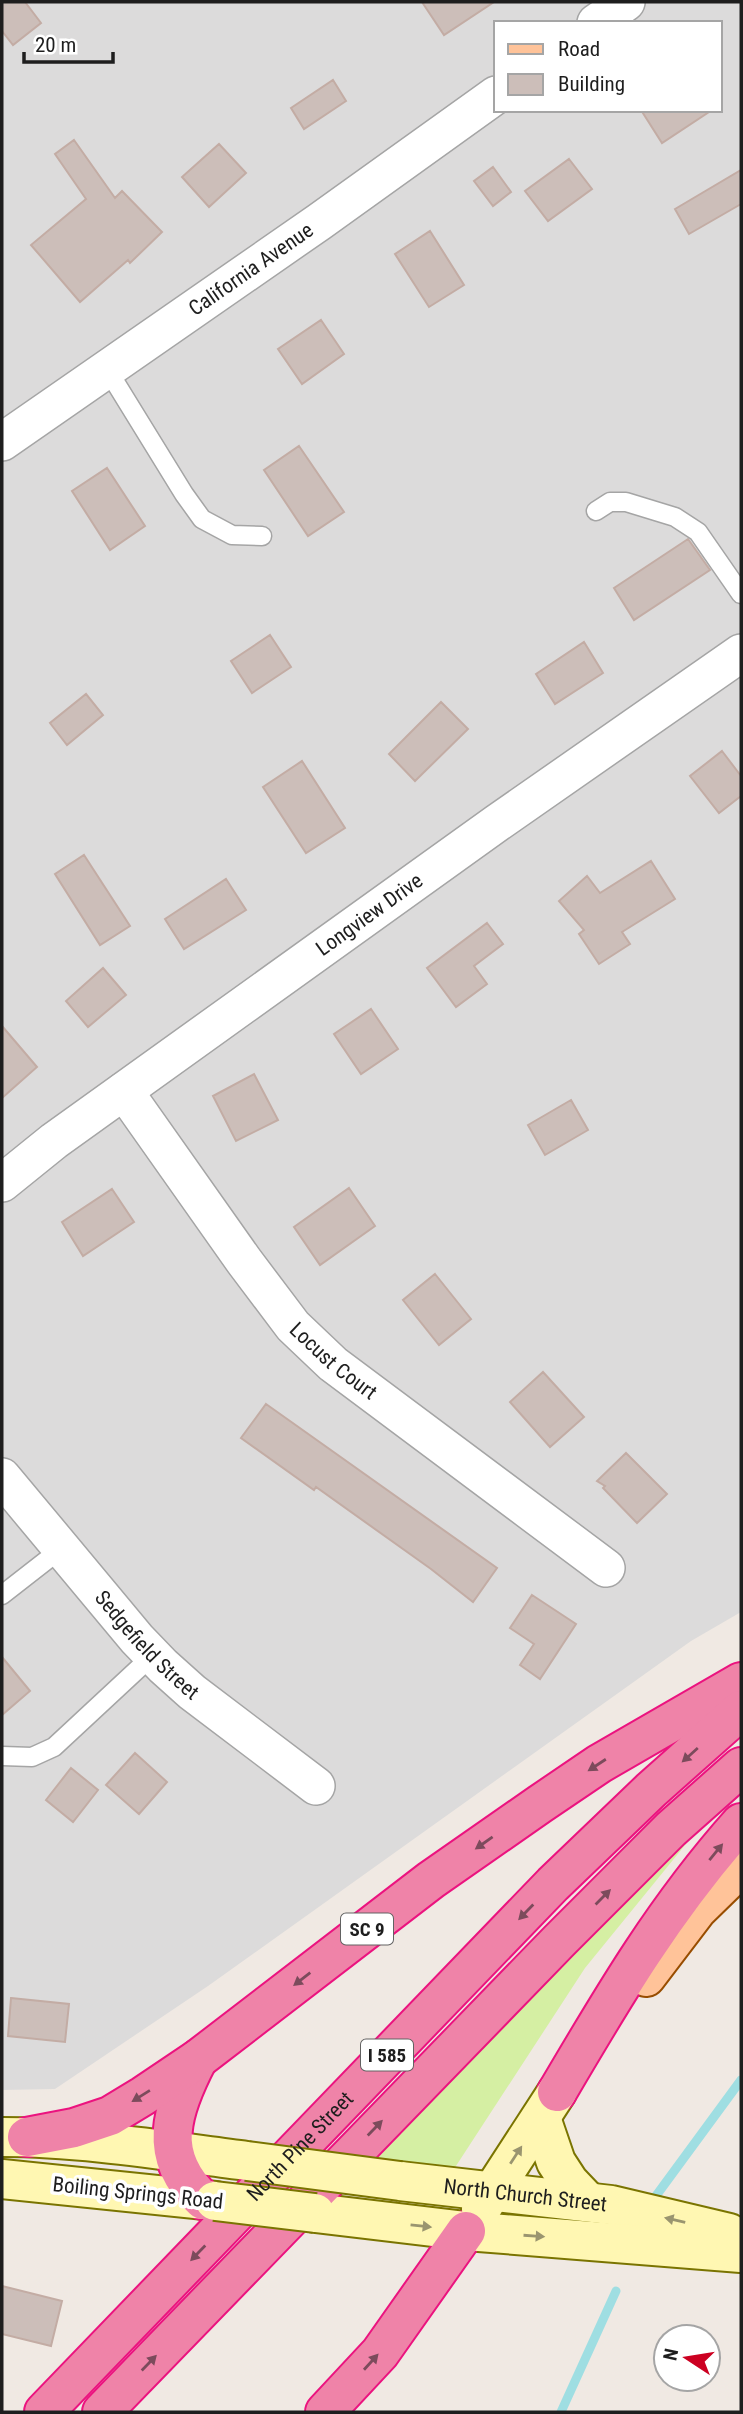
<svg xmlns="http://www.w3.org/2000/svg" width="743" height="2414" viewBox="0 0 743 2414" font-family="'Roboto Condensed',sans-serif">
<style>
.residential{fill:#dcdbdb;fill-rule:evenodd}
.grass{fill:#d5efa3}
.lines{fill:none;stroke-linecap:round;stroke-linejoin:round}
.stream{stroke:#9fdee2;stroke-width:9}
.building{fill:#ccbeb9;stroke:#c3aca4;stroke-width:2}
.service-casing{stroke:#a5a5a5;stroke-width:21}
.minor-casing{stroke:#a5a5a5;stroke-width:40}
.secondary-casing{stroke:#7a7400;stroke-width:42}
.primary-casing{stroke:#984d00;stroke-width:42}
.motorway-casing{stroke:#eb137f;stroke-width:42}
.service{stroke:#fff;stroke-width:18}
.minor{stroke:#fff;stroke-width:37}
.secondary{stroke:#fff7b2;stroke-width:38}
.primary{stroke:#ffc399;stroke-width:38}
.motorway{stroke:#ef83a8;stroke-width:38}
.secondary-bridge-casing{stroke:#7a7400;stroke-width:42;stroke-linecap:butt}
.secondary-bridge{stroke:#fff7b2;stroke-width:38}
.oneway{fill:#7c4b5c}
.oneway2{fill:#9a956f}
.labels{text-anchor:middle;stroke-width:7;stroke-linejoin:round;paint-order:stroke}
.shield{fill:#fff;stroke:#626262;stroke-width:2}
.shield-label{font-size:19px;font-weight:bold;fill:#1e1e1e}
.street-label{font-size:21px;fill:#1e1e1e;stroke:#fff}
</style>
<rect width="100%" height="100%" fill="#f0e9e3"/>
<!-- residential -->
<path class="residential" d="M2,2H741V1612L691,1641L208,1986L55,2089L2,2090ZM496,23H720V110H496Z"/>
<!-- grass -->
<path class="grass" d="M734,1785L585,1968L454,2169L353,2159Z"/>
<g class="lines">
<!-- stream -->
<path class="stream" d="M650,2204L741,2080
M561,2412L616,2291"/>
</g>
<!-- building -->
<path class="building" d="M2,2H25L41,23L13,45L2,31Z
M422,2H494L444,35Z
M333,80L346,101L304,129L291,108Z
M641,110H712L662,143Z
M74,140L115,198L122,191L162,232L130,263L128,260L80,302L31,245L86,199L55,154Z
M219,144L246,173L209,207L182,177Z
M569,159L592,189L548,221L525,191Z
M493,167L511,192L493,206L474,181Z
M741,170V204L689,234L675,209Z
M430,231L464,285L429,307L395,254Z
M321,320L344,354L302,384L278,349Z
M299,446L344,512L308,536L264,470Z
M107,468L145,526L110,550L72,491Z
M688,539L710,570L634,620L614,588Z
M270,635L291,667L252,693L231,661Z
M584,642L603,673L555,704L536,674Z
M86,694L103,715L67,745L50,723Z
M441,702L468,729L415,781L389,754Z
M722,751L741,776V796L719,813L690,776Z
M302,761L345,828L306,853L263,787Z
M84,855L130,926L100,945L55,874Z
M651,861L675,899L622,932L630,944L599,964L579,934L584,930L559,901L587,876L600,893Z
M226,879L246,910L184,949L165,919Z
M487,923L503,944L474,966L487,984L456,1007L427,968Z
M103,968L126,995L88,1027L66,1001Z
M371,1009L398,1049L361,1074L334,1034Z
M2,1026L37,1067L2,1098Z
M254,1074L278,1120L236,1141L213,1096Z
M571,1100L588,1130L545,1155L528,1125Z
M349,1188L375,1226L320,1265L294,1227Z
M112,1189L134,1222L83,1256L62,1222Z
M435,1274L471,1319L439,1345L403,1300Z
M543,1372L584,1417L550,1447L510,1402Z
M266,1404L497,1568L473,1602L431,1569L316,1487L314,1490L241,1438Z
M626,1453L667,1494L637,1523L603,1488L605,1486L597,1481Z
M532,1595L576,1624L540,1679L520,1665L534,1644L510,1628Z
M2,1657L30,1691L2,1715Z
M135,1753L167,1782L139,1814L106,1785Z
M71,1768L98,1790L73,1822L46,1800Z
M11,1998L69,2004L65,2042L8,2036Z
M2,2286L62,2301L51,2346L2,2334Z"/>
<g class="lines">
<!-- service casing -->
<g class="service-casing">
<path id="service" d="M107,369L184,494L202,519L232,535L262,536
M596,511L610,502H626L675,517L698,532L741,594
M2,1595L61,1549
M2,1756L32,1757L54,1747L153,1655"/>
</g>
<!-- minor casing -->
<g class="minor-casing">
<g id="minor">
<path d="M596,23L626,2"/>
<path id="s1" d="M2,442L319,222L496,95"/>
<path id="s2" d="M124,1091L244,1261L293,1326L333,1364L606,1568"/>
<path id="s3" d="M2,1183L54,1141L497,823L741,653"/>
<path id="s4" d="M2,1477L137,1639L163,1666L192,1692L316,1786"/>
</g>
</g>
<!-- secondary casing -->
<g class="secondary-casing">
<g id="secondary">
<path d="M541,2118L556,2162L569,2182L588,2202"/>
<path d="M2,2137C81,2137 168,2151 247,2161"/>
<path d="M2,2179L215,2201"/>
<path id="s5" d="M400,2181L611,2205L729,2233"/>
<path d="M481,2209L557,2092"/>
<path d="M315,2213L466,2231L741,2253"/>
</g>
</g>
<!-- primary casing -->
<g class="primary-casing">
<path id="primary" d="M646,1977L697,1910L741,1867"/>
</g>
<!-- motorway casing -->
<g class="motorway-casing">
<g id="motorway">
<path d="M198,2059C172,2109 155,2155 203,2200"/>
<path d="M557,2092C614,1995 666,1907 741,1823"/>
<path d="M27,2137L74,2128L110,2116L143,2096L198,2059L431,1880L540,1804L599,1764L741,1682"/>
<path id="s6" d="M44,2412L553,1884L651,1790L741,1710"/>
<path d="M102,2412L559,1941L671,1829L741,1767"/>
<path d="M325,2412L380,2353L466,2231"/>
</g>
</g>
<!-- service -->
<use href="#service" class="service"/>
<!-- minor -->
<use href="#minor" class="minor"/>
<!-- secondary -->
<use href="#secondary" class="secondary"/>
<!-- primary -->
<use href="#primary" class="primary"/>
<!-- motorway -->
<use href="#motorway" class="motorway"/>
<!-- secondary-bridge casing -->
<g class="secondary-bridge-casing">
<path id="secondary-bridge" d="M247,2161L400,2181
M215,2201L315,2213"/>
</g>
<!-- secondary-bridge -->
<use href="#secondary-bridge" class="secondary-bridge"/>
</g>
<!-- one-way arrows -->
<defs><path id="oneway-solid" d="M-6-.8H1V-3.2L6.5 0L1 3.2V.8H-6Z" transform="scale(1.75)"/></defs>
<g class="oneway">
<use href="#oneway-solid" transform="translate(690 1755) rotate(138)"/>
<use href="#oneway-solid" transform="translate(597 1765) rotate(147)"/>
<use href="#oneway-solid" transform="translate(484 1843) rotate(145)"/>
<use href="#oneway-solid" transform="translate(716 1852) rotate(-51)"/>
<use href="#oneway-solid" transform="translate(603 1897) rotate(-45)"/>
<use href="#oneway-solid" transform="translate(526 1912) rotate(134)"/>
<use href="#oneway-solid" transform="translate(302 1979) rotate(142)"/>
<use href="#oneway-solid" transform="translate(141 2096) rotate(148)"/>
<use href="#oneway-solid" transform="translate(375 2128) rotate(-46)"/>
<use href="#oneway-solid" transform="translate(198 2253) rotate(134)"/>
<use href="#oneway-solid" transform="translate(371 2362) rotate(-48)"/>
<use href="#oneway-solid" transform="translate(149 2363) rotate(-46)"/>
</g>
<g class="oneway2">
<use href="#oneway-solid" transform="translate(516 2155) rotate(-57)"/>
<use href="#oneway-solid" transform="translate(675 2220) rotate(-167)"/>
<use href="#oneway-solid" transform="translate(421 2226) rotate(6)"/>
<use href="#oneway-solid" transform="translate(534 2236) rotate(4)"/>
</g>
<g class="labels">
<!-- shield labels -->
<g class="shield">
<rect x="341" y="1913.5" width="52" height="31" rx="5"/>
<rect x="361" y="2039.5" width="52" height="31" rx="5"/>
</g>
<g class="shield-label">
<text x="367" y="1936">SC 9</text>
<text x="387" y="2062">I 585</text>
</g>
<!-- street labels -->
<g class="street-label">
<text dy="7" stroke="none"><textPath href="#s1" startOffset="303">California Avenue</textPath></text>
<text dy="7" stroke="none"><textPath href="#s3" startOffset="455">Longview Drive</textPath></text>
<text dy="7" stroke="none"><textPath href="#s2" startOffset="343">Locust Court</textPath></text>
<text dy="7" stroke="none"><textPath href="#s4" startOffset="222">Sedgefield Street</textPath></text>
<text dy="7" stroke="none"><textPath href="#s6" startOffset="369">North Pine Street</textPath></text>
<text transform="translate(138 2193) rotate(6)" y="7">Boiling Springs Road</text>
<text dy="7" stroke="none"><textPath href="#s5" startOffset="126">North Church Street</textPath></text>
</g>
</g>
<!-- border -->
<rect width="743" height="2414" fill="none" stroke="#1e1e1e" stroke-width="7"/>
<!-- legend -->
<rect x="494" y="21" width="228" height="91" fill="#ffffff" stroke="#a5a5a5" stroke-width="2"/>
<rect x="508" y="44" width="35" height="10" fill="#ffc399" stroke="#a5a5a5" stroke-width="2"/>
<text x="558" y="56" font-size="21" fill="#1e1e1e">Road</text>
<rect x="508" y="74" width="35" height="21" fill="#ccbeb9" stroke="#a5a5a5" stroke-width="2"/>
<text x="558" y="91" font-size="21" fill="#1e1e1e">Building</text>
<!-- north arrow -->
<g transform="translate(687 2358) rotate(282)"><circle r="33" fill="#ffffff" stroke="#a5a5a5" stroke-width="2"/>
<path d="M0-5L12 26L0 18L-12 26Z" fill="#cc0021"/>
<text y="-10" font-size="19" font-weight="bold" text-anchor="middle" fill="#1e1e1e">N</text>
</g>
<!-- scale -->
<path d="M24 52v10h89v-10" fill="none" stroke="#1e1e1e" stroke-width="3.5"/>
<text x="35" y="52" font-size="21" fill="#1e1e1e" stroke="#ffffff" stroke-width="5" paint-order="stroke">20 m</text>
</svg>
